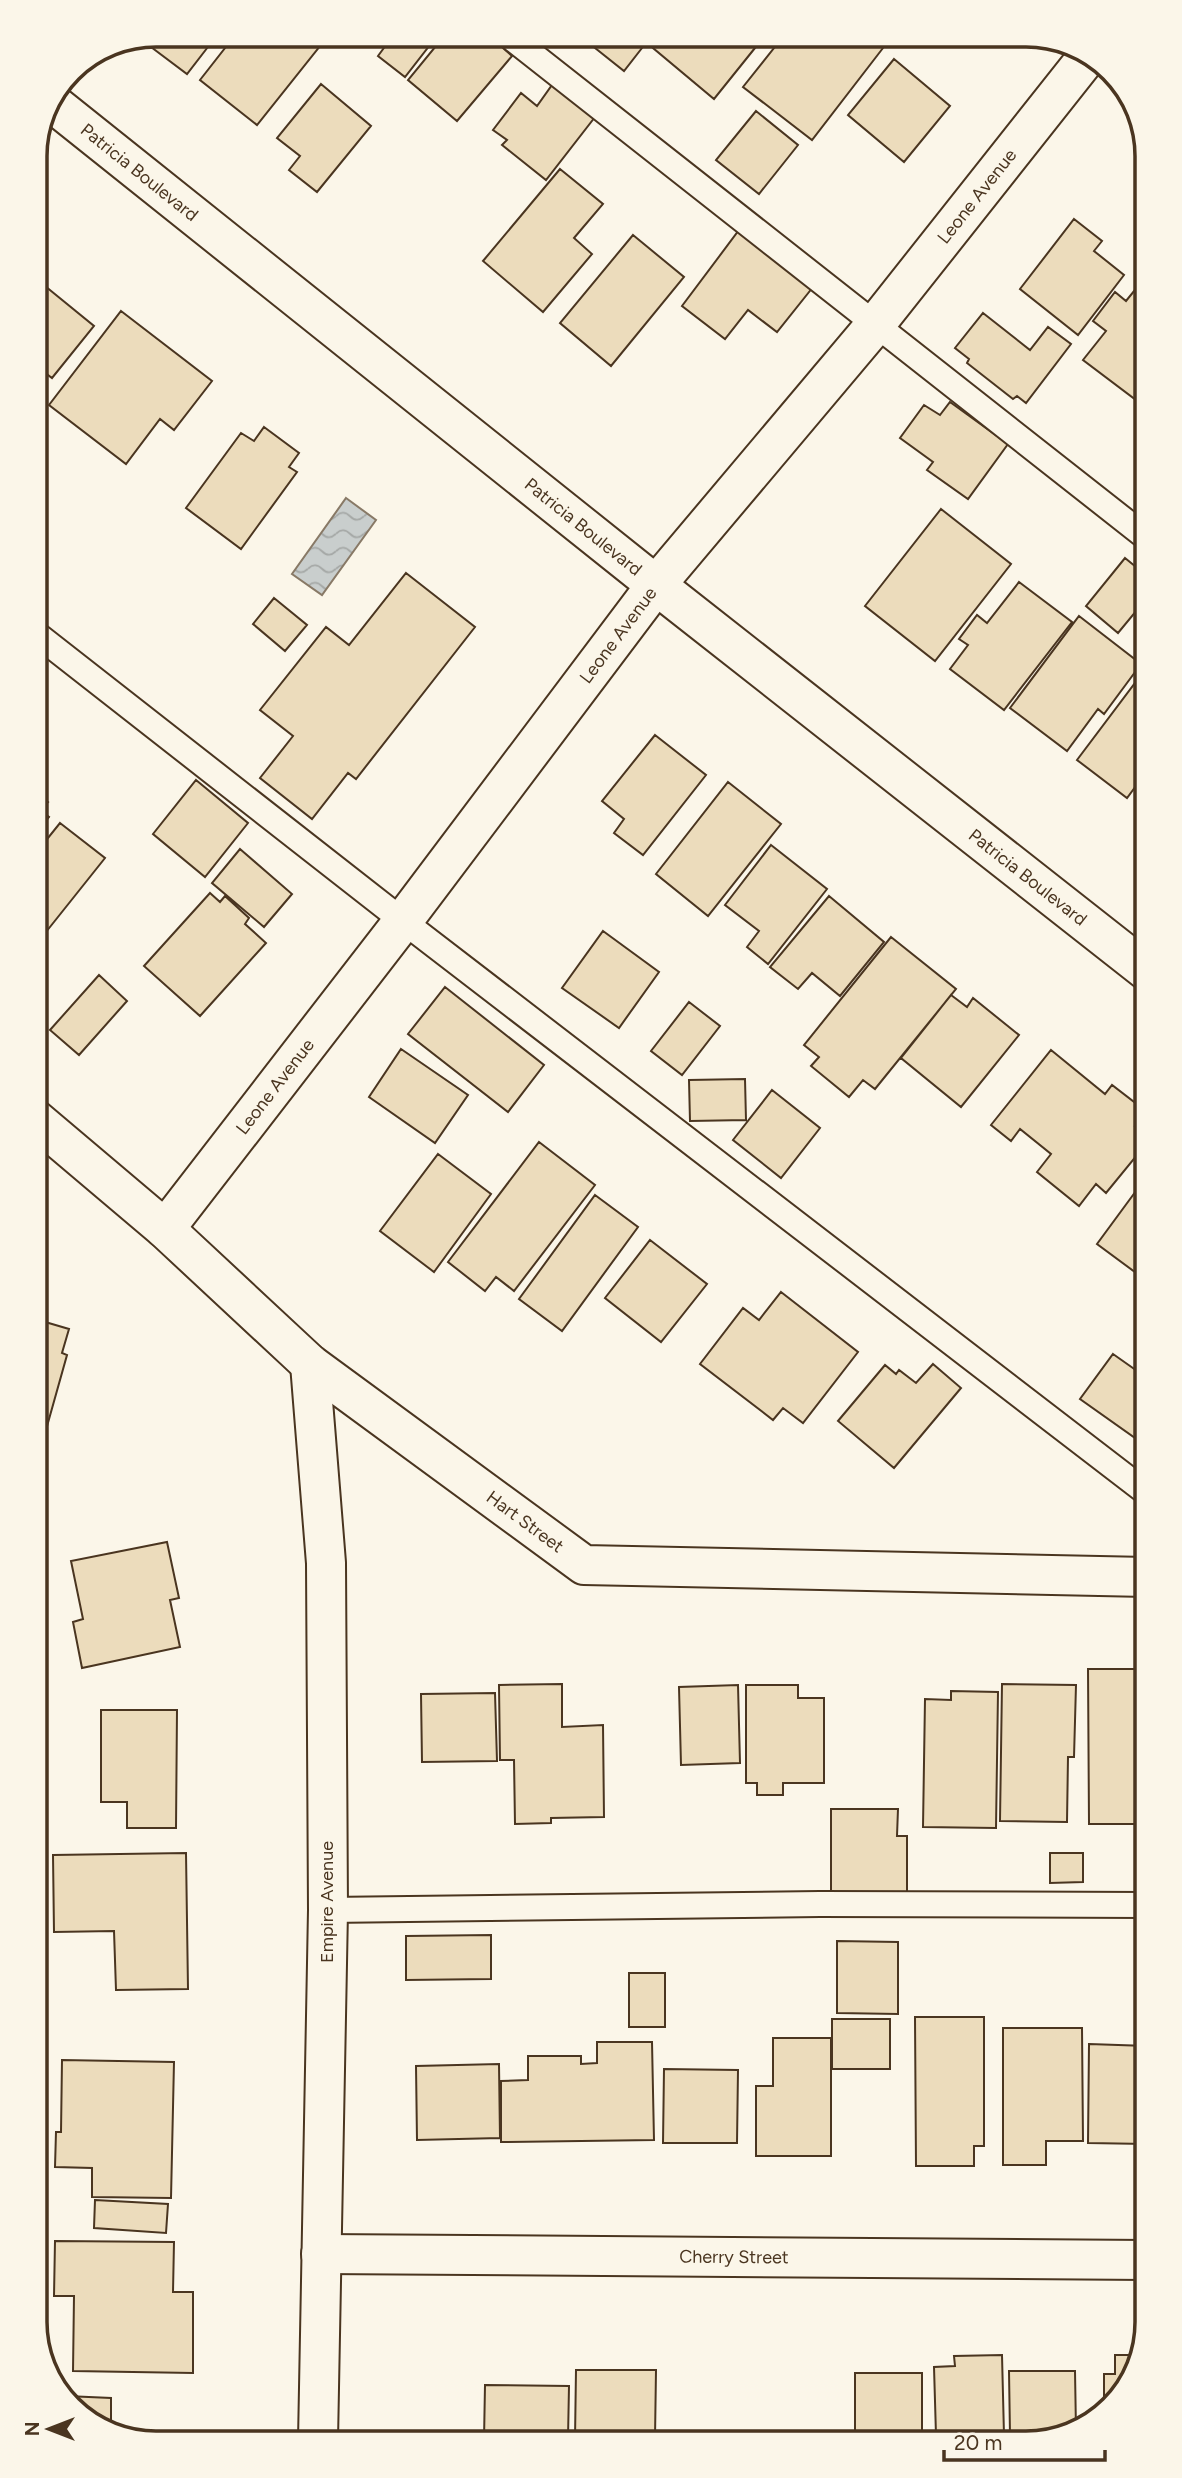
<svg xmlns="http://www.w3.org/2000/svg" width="1182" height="2478" viewBox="0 0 1182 2478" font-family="Figtree,sans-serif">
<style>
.water{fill:url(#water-waves);stroke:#887966;stroke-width:2}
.building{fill:#ecdcbc;stroke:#4a3520;stroke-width:2}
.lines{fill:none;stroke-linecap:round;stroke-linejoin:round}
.service-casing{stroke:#4a3520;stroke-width:28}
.minor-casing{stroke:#4a3520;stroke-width:42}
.service{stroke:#fbf6e9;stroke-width:24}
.minor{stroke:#fbf6e9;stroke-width:38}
.labels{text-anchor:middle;stroke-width:5;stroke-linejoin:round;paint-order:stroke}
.street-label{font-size:18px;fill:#4a3520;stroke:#fbf6e9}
.rim{fill:none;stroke:#4a3520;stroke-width:3.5}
</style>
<defs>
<pattern id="water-waves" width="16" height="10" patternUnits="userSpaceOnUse" patternTransform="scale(1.75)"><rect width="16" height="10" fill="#c9cecd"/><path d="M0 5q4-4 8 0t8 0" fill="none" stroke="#a5a8a6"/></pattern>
</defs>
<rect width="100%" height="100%" fill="#fbf6e9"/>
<!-- water -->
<path class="water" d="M346,498L376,520L322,595L292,574Z"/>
<!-- building -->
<path class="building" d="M870,37L883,48L812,140L743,87L782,38Z
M763,38L714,99L653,48L660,39Z
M649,39L624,71L585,40Z
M494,40L512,56L457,121L408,80L440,41Z
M389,41H433L405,77L378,56Z
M316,42L320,46L257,125L200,80L229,43Z
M211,43L187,74L147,44Z
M894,59L950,106L904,162L848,115Z
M321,84L371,126L317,192L289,170L300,156L277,138Z
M552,85L595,117L546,180L502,145L507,140L493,130L521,93L537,106Z
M756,111L798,145L759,194L716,160Z
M560,169L603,204L574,238L592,254L543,312L483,261Z
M1074,219L1102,241L1094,251L1124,275L1078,335L1020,289Z
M739,230L813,287L777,332L748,310L725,339L682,306Z
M633,235L684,277L611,366L560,323Z
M1147,275V394L1140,403L1083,360L1106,331L1093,321L1115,292L1126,301Z
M45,286L94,326L52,378L35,365V298Z
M121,311L212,381L174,430L160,419L126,464L49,405Z
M983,313L1030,350L1048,327L1071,344L1026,403L1017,396L1013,399L967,363L969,359L955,348Z
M950,402L1008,444L968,499L927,470L933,462L900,438L924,405L940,415Z
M264,427L299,453L289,467L297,472L241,549L186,508L241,433L254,441Z
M941,509L1011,564L935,661L865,606Z
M1125,558L1147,576V598L1118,633L1086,606Z
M406,573L475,627L356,779L348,773L312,819L260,778L293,736L260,710L326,627L349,645Z
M1019,582L1072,622L1004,710L950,669L968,645L959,639L977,615L987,623Z
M274,598L307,625L285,651L253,624Z
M1079,616L1141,664L1104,714L1098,709L1067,751L1010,708Z
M35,648L48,659L35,674Z
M1135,683L1147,692V771L1127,798L1077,760Z
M655,735L706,775L643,855L614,833L624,819L602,801Z
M196,780L248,823L205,877L153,834Z
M728,782L781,824L708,916L656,874Z
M35,792L48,802L40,810L49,817L35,835Z
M60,823L105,858L38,942L35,940V854Z
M771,845L827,889L768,964L747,947L759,931L725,905Z
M240,849L292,894L264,927L212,883Z
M210,893L220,902L225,896L249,918L245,924L266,943L200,1016L144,966Z
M829,896L884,942L840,996L812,973L798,989L770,967Z
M603,931L659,972L619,1028L562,988Z
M891,937L956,989L875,1089L863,1080L849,1097L811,1066L819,1057L804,1045Z
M99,975L127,1001L79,1055L50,1030Z
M445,987L544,1065L508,1112L408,1034Z
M951,995L967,1007L973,998L1019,1035L961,1107L901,1058Z
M689,1002L720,1026L682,1075L651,1051Z
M401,1049L468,1095L435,1143L369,1097Z
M1051,1050L1105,1094L1112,1085L1147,1112L1135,1126L1147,1135V1143L1106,1193L1096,1184L1079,1206L1037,1172L1051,1154L1020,1129L1011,1141L991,1125Z
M745,1079L746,1120L690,1121L689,1080Z
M772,1090L820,1128L781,1178L733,1140Z
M539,1142L595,1185L514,1291L496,1277L485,1291L448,1262Z
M438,1154L491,1194L434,1272L380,1231Z
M1147,1176V1281L1097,1244Z
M595,1195L638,1227L562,1331L519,1299Z
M650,1240L707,1284L661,1342L605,1298Z
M781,1292L858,1352L803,1423L783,1408L773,1420L700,1364L743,1308L759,1320Z
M35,1319L69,1329L62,1353L67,1355L35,1469Z
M1113,1354L1147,1378L1145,1445L1080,1399Z
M933,1364L961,1388L894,1468L838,1421L885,1365L896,1374L899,1370L916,1383Z
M167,1542L179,1598L170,1600L180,1647L82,1668L73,1622L83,1619L71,1561Z
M1088,1669H1147V1824H1089Z
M562,1684V1727L603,1725L604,1817L551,1818V1823L515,1824L514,1760H500L499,1685Z
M1002,1684L1076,1685L1074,1757H1068L1067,1822L1000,1821Z
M738,1685L740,1763L681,1765L679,1687Z
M746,1685H798V1698H824V1783H783V1795H757V1783H746Z
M951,1691L998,1692L996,1828L923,1827L925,1699L951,1700Z
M495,1693L497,1761L422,1762L421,1694Z
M101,1710H177L176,1828H127V1802H101Z
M831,1809H898L897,1836H907V1897L831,1896Z
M186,1853L188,1989L116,1990L114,1931L54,1932L53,1855Z
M1050,1853H1083V1882L1050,1883Z
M491,1935V1979L406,1980V1936Z
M837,1941L898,1942V2014L837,2013Z
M629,1973H665V2027H629Z
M915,2017H984V2146H974V2166H916Z
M832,2019H890V2069H832Z
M1003,2028H1082L1083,2141H1046V2165H1003Z
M773,2038H831V2156H756V2086H773Z
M597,2042H652L654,2140L501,2142V2081L528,2080V2056H581V2064L597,2063Z
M1089,2044L1147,2046V2144L1088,2143Z
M62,2060L174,2062L171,2198L92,2197V2168L55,2167L56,2132H61Z
M499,2064L500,2138L417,2140L416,2066Z
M664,2069L738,2070L737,2143H663Z
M95,2200L168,2204L166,2233L94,2228Z
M55,2241L174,2242L173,2292H193V2373L73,2371L74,2296H54Z
M1002,2355L1004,2435H936L934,2367L955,2366L954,2356Z
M1115,2355H1137L1126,2390L1104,2408V2374H1115Z
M576,2370H656L655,2438L575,2439Z
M1009,2371H1075L1076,2430L1072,2434L1010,2435Z
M855,2373H922V2435L855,2436Z
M485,2385L569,2386L568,2439L484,2440Z
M66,2396L111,2398V2429L83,2418Z
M135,2438L182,2439V2442L148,2443Z"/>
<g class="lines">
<!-- service casing -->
<g class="service-casing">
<path id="service" d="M514,40L1147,538
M35,633L403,921L1147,1493
M328,1910L820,1904L1147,1905"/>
</g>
<!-- minor casing -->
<g class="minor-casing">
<g id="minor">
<path id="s1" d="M55,105L656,585L1147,971"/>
<path id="s2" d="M35,1119L165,1229L310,1364L584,1565L1147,1577"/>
<path id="s3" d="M165,1229L403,921L656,585L875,325L1088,56"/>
<path d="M310,1364L326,1563L328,1910L318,2441"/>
<path id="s4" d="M321,2254L1147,2260"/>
</g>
</g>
<!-- service -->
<use href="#service" class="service"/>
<!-- minor -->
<use href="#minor" class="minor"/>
</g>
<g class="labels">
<!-- street labels -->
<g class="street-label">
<text dy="6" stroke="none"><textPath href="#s1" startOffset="108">Patricia Boulevard</textPath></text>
<text dy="6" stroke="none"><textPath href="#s3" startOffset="1314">Leone Avenue</textPath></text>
<text dy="6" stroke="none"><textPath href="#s1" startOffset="676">Patricia Boulevard</textPath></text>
<text dy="6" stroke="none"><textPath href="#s3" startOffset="747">Leone Avenue</textPath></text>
<text dy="6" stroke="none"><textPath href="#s1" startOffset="1242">Patricia Boulevard</textPath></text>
<text dy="6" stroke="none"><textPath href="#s3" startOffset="180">Leone Avenue</textPath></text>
<text dy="6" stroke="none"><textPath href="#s2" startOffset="635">Hart Street</textPath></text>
<text transform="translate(327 1902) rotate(-90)" y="6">Empire Avenue</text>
<text dy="6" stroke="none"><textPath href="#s4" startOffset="413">Cherry Street</textPath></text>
</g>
</g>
<!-- crop -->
<path d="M0 0H1182V2478H0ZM156 47H1026A109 109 0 0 1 1135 156V2322A109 109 0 0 1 1026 2431H156A109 109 0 0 1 47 2322V156A109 109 0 0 1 156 47Z" fill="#fbf6e9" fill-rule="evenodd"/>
<path class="rim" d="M156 47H1026A109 109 0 0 1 1135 156V2322A109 109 0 0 1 1026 2431H156A109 109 0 0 1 47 2322V156A109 109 0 0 1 156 47Z"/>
<!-- north arrow -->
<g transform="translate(49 2429) rotate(270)" stroke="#fbf6e9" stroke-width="5" paint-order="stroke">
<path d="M0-5L12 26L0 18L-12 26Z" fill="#4a3520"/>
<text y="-10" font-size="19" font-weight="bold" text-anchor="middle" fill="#4a3520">N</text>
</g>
<!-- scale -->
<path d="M944 2450v10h161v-10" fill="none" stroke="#4a3520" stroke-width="3.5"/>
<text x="954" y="2450" font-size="21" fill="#4a3520" stroke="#fbf6e9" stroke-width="5" paint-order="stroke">20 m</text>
</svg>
